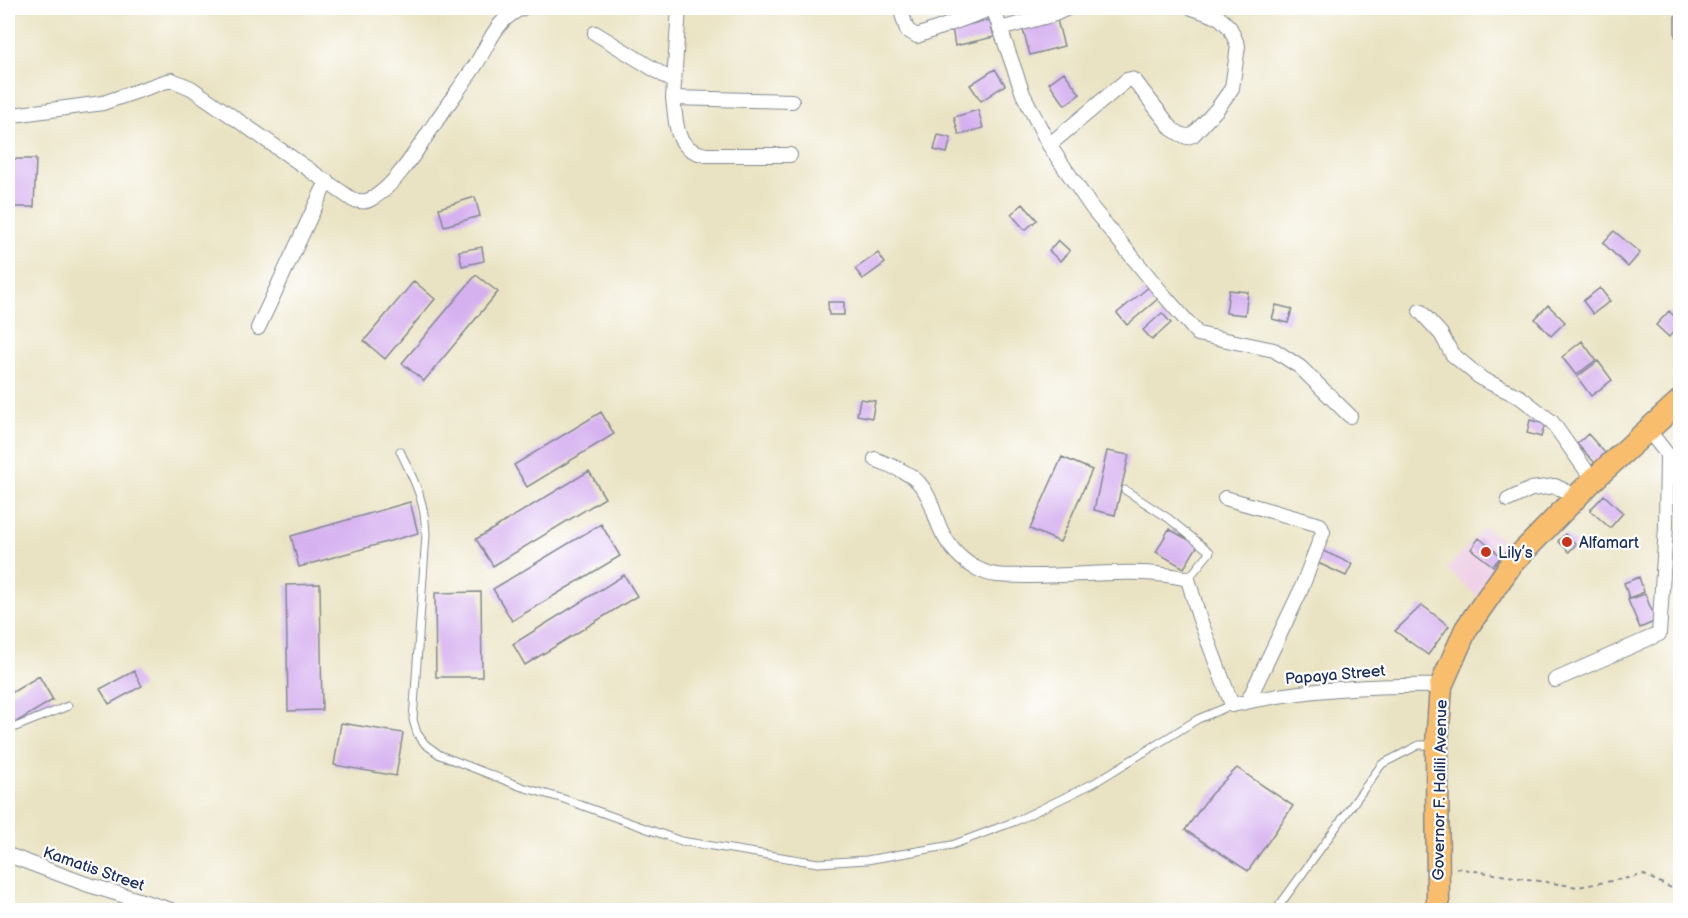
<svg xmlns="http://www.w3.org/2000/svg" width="1688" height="918" viewBox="0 0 1688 918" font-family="'Balsamiq Sans',sans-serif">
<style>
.built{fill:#efd0e7}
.building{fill:#d6b1f0}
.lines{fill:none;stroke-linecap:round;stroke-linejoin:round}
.service-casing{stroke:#828990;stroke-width:9}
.minor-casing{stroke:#828990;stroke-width:16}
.primary-casing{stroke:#828990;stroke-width:25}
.path{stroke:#828990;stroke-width:2;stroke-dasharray:4.5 4.5;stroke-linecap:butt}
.service{stroke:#fff;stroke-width:7}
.minor{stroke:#fff;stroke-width:14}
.primary{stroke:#f9be6d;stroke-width:22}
.poi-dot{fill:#c8321e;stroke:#fff;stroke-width:2}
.labels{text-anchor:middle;stroke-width:4.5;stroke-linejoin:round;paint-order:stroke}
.poi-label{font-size:16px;fill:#1b2f5e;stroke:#fff;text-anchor:start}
.street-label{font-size:16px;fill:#1b2f5e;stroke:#fff}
</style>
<rect width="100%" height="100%" fill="#fff"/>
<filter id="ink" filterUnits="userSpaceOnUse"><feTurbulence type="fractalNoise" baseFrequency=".0167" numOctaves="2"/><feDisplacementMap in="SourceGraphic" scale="12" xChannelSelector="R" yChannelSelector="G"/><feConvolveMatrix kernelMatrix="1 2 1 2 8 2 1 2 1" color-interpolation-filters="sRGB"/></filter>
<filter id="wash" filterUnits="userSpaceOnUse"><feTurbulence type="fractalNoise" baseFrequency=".008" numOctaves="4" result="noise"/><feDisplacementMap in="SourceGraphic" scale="24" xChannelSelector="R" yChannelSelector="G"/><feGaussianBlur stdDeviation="1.35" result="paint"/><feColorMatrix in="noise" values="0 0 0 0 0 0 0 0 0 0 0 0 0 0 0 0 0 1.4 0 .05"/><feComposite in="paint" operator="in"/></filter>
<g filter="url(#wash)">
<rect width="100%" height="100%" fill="#eae3c3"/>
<!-- built -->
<path class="built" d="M1484,527L1514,547L1478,597L1447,569Z"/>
<g id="blocks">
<!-- building -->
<path class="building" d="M1675,16H1680V36H1675Z
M990,20L994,37L955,46L952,28Z
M1057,20L1064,46L1030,55L1023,30Z
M995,69L1005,85L981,101L970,85Z
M1064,72L1080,94L1065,105L1049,83Z
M978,110L983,128L959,135L954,117Z
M938,135L951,138L947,153L934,150Z
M8,159H36L34,207H8Z
M475,197L480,216L444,226L439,208Z
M1023,204L1037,220L1025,230L1011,214Z
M1614,231L1640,253L1628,267L1603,243Z
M1058,240L1070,251L1060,261L1049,251Z
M482,247L484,261L462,266L459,251Z
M878,253L885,263L863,279L855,269Z
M476,275L498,292L424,381L402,363Z
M414,281L435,299L385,359L364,341Z
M1150,286L1159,298L1127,325L1117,313Z
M1600,288L1610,301L1593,314L1583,301Z
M1229,290L1248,292L1245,315L1226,313Z
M828,302H844V315H829Z
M1276,305L1292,309L1288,323L1272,319Z
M1548,305L1565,322L1551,336L1535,319Z
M1669,311L1680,322V325L1669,337L1656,325Z
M1162,313L1171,323L1152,340L1143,330Z
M1582,341L1596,360L1576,375L1562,357Z
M1598,361L1612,380L1591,396L1577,377Z
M860,399L875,401L872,418L857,415Z
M601,412L614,434L527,487L514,465Z
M1530,420L1545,424L1541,437L1527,433Z
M1588,434L1605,453L1595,463L1577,444Z
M1107,451L1129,455L1115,515L1094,510Z
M1062,457L1092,470L1060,542L1030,529Z
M589,471L605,498L493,566L476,539Z
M1604,495L1623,513L1610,528L1590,510Z
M410,502L418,533L299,567L291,536Z
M601,524L620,556L512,621L493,589Z
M1169,529L1198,545L1184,568L1156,552Z
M1565,534L1576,544L1569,552L1558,541Z
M1479,538L1501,556L1493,566L1471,549Z
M1321,550L1352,564L1346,576L1316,562Z
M624,575L637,596L525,665L513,644Z
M1639,577L1644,592L1629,598L1624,583Z
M320,584L322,710L288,711L286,585Z
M481,592L482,677H436L435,593Z
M1645,594L1656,621L1640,628L1628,600Z
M1422,605L1449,626L1428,655L1395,631Z
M134,671L142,686L109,704L100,689Z
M39,676L53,700L8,727V695Z
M341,723L403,733L396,776L334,765Z
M1237,768L1293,806L1248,871L1185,830L1210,795Z"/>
</g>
</g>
<g filter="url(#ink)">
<use href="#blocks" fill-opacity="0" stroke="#828990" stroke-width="1.5"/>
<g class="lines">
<!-- service casing -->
<g class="service-casing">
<path id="service" d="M400,451C415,482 425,500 426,535L413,720L417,733L425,744L440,755L522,787L564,799L681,841L818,863L867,860L952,845L1016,821L1094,783L1198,719L1232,705
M1125,490L1168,518L1210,552L1188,579
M8,730L68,706
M1276,910L1382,764L1419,745H1434"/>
</g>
<!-- minor casing -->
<g class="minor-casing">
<path id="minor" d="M679,8L673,98L792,101
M900,8L907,30L917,36L993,8
M993,8L1023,94L1049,145L1092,208L1162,293L1198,334L1274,350L1300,367L1350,416
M1000,29L1055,14L1068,8
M595,33L673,81
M673,98C677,126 674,149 706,155H790
M8,114L13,115L103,103L164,82L172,80L191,88L353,200C359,201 365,203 371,199C395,187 420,145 435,123C448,104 462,85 475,66C489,44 496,18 523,8
M1049,145L1127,80L1131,79L1135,81L1172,129L1180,134L1187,137L1193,135L1217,109L1232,88L1238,46L1230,28L1220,18L1192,8
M1420,311L1441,334L1452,354L1482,379L1520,397L1552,422L1593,480
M258,328L327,181
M875,459C890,466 908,471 919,483C931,496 933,512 940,528C948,546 962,562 980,570C995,578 1013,575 1029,576C1082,576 1137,567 1188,579L1199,617L1232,705C1301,689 1370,685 1441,686
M1225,498L1320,525L1323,532L1300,592L1248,701
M1508,500L1531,489L1555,486L1576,496
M1555,680L1659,634L1666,527L1667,454L1649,431
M8,855L86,884L171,910"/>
</g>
<!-- primary casing -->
<g class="primary-casing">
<path id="primary" d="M1438,910L1437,745L1441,686L1466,629L1512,563L1593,480L1680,401"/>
</g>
<!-- path -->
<path class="path" d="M1456,868L1578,887L1644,875L1680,892"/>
<!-- service -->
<use href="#service" class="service"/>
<!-- minor -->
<use href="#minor" class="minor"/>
<!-- primary -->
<use href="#primary" class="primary"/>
</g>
</g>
<!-- markers -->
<g class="poi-dot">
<circle cx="1567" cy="542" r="6"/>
<circle cx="1486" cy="552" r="6"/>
</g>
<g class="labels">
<!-- poi labels -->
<g class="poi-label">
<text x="1579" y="548">Alfamart</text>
<text x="1498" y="558">Lily’s</text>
</g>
<!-- street labels -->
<g class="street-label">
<text transform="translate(1335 674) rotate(-5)" y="6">Papaya Street</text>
<text transform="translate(1439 790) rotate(-89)" y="6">Governor F. Halili Avenue</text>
<text transform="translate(94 868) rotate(19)" y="6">Kamatis Street</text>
</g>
</g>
<!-- margin -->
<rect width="1688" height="918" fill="none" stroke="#fff" stroke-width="30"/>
</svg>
